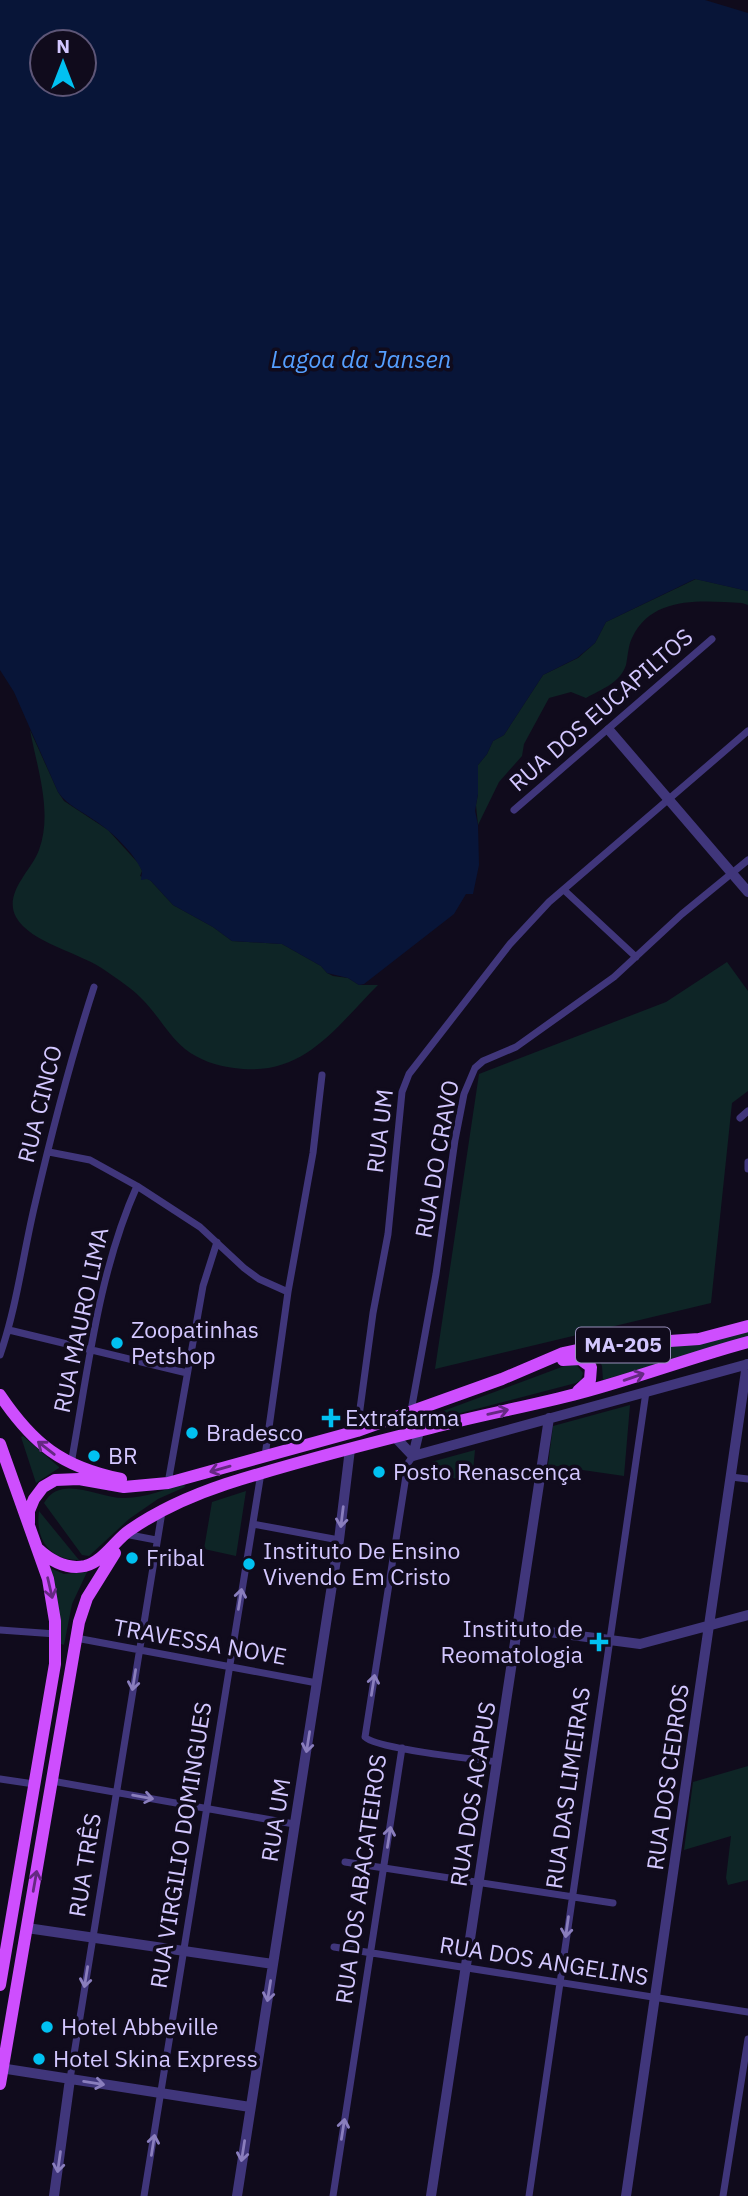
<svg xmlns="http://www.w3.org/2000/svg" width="748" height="2196" viewBox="0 0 748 2196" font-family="'IBM Plex Sans',sans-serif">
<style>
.green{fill:#0e2526}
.water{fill:#081538;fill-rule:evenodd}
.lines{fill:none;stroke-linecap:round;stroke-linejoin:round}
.minor{stroke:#40367b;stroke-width:7}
.tertiary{stroke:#40367b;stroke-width:10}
.primary{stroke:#ce4efe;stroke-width:12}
.oneway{stroke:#652982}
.oneway2{stroke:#8a7ebd}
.poi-dot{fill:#01c1f1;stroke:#100b1c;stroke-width:2.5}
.labels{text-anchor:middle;stroke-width:7;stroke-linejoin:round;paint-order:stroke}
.shield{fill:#100b1c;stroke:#988fbb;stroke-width:2}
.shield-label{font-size:21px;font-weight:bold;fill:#d3c7ff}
.street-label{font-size:23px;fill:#d3c7ff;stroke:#100b1c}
.poi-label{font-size:23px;fill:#d3c7ff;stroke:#100b1c;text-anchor:start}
.water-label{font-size:24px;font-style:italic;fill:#559fff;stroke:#100b1c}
</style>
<rect width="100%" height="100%" fill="#100b1c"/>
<!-- green -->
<path class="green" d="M696,579L748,591V605L742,603C702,601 652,595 632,638C628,646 628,656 626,665C620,683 602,689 586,698L571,692L549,698L524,744L522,756L499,782L478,825L476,805L478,794V765L487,754L493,741L504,735L543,675L578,658L595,643L606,622Z
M30,730L58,792L64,801L108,830L139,864L142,871L140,876L150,880L173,905L213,927L232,941L282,944L321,966L327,973L333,976L348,978L359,985H378C334,1029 303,1078 234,1068C217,1066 199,1060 185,1049C167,1034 157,1013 140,997C130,987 117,979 106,971C82,953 30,943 16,917C3,893 32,870 39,850C53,812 37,768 30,730Z
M727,962L748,991V1091L732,1103L711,1303L435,1369L479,1074L666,1002Z
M748,1331V1338L603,1380L602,1366L596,1353Z
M576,1364L583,1373L581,1380L576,1383L445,1417L443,1411L567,1365Z
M630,1405L624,1476L548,1465L553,1426Z
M23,1436L59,1467V1468L36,1483L21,1437Z
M475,1450L472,1482L439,1475L431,1462Z
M184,1484L185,1487L158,1499L129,1519L89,1556L82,1555L44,1503C61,1473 99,1499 125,1498C145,1498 165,1489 184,1484Z
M246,1491L236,1556L204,1549L212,1502Z
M39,1511L79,1560C49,1560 35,1539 39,1511Z
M50,1568L64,1574L87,1572L72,1604L64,1645L61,1644L56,1589Z
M748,1766V1880L728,1885L726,1878L731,1836L684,1850L693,1782Z"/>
<!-- water -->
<path class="water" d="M0,0H705L748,13V591L695,579L606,622L595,643L577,658L543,675L504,735L493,741L487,754L478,765V794L475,811L478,825L479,865L473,894H466L454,914L364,984L359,985L348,978L327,973L321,966L282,944L232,941L213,927L173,905L151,881L147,879L141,880L142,871C134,853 113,833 97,822C83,812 68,806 58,792L14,692L0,670ZM42,42H84V84H42Z"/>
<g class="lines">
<!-- minor -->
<path class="minor" d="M514,810L712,639
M564,890L636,957
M740,1118L748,1111
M49,1152L90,1160L137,1186L200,1227L244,1268L259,1279L288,1292
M748,1162V1169
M9,1330L187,1373
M0,1355C17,1306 23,1254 35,1204C52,1131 71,1058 94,987
M411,1411L436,1274L455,1140L464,1094L475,1068L483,1061L516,1047L614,977L682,914L748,860
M357,1431L373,1313L388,1234L402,1092L409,1074L510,944L549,902L748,731
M265,1456L288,1292L313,1153L322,1075
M413,1456L408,1463L365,1737C376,1749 476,1759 497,1762
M71,1464C88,1371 98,1273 137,1186
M731,1477L748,1479
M168,1483L203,1286L217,1242
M253,1524L339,1540
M130,1535L156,1540
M0,1630L56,1634
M76,1638L317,1683
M0,1779L34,1784
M52,1781L294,1824
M345,1862L613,1903
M334,1947L748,2012
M70,2079L162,1512
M144,2196L261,1473
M333,2196L402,1748
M529,2196L646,1392
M723,2196L748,2039"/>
<!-- tertiary -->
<path class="tertiary" d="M609,730L748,892
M395,1437L413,1456
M413,1456L748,1364
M413,1456L419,1431
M519,1628L640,1644L748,1615
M27,1928L273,1964
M0,2068L250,2107
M54,2196L70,2079
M237,2196L339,1540L350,1449
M431,2196L549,1418
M626,2196L747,1364"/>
<!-- primary -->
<path class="primary" d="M563,1360L580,1359L591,1367L590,1380L578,1391
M0,1395C33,1444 62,1467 121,1479
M0,1444L48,1579L55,1621V1664L0,1985
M29,1523V1511L34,1499L43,1487L55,1480L79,1479L124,1487L168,1483L357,1431L502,1379L563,1353L596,1346L699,1339L748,1326
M38,1549C51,1561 66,1570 85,1566C104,1561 115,1540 130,1530C159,1510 193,1495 226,1484C293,1463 362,1445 431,1428C480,1415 531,1406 580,1393C637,1378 692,1357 748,1342
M0,2084L79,1622L87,1598L115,1553"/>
</g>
<!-- one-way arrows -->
<defs><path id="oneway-shaft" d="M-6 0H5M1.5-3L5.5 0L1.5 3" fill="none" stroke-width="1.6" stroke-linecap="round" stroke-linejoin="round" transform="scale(1.75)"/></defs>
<g class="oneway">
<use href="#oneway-shaft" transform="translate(634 1377) rotate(-19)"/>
<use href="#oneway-shaft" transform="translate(498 1412) rotate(-13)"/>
<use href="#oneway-shaft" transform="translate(46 1448) rotate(-142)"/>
<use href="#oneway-shaft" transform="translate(220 1469) rotate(164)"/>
<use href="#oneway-shaft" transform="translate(50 1588) rotate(77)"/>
<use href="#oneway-shaft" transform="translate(35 1881) rotate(-80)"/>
</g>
<g class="oneway2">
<use href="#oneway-shaft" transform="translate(342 1517) rotate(97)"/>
<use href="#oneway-shaft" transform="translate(240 1599) rotate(-81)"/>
<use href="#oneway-shaft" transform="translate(134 1680) rotate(99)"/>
<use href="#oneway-shaft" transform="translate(373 1685) rotate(-81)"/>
<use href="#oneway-shaft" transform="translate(308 1742) rotate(99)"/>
<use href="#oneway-shaft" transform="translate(143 1797) rotate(10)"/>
<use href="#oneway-shaft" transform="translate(389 1837) rotate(-81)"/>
<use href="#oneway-shaft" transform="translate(567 1927) rotate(98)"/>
<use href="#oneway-shaft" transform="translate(86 1977) rotate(99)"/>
<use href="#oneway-shaft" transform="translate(269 1991) rotate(99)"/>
<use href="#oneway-shaft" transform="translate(94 2083) rotate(9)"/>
<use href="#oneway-shaft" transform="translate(343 2129) rotate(-81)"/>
<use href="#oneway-shaft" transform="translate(153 2145) rotate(-81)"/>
<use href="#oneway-shaft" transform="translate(243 2151) rotate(99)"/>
<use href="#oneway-shaft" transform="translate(59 2162) rotate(98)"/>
</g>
<!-- markers -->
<g class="poi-dot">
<circle cx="117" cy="1343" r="7"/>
<path d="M327.5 1407.5h7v7h7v7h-7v7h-7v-7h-7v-7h7z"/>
<circle cx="192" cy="1433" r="7"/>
<circle cx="94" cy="1456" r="7"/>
<circle cx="379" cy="1472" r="7"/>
<circle cx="132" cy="1558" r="7"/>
<circle cx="249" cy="1564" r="7"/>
<path d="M595.5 1631.5h7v7h7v7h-7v7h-7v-7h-7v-7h7z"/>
<circle cx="47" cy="2027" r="7"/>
<circle cx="39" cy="2059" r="7"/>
</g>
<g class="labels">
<!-- shield labels -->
<rect class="shield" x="576" y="1327.5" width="94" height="35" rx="5"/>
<g class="shield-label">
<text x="623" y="1352">MA-205</text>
</g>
<!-- street labels -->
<g class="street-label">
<text transform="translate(601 710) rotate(-41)" y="8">RUA DOS EUCAPILTOS</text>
<text transform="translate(40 1104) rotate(-76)" y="8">RUA CINCO</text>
<text transform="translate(380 1131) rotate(-83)" y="8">RUA UM</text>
<text transform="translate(437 1159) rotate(-80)" y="8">RUA DO CRAVO</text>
<text transform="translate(81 1320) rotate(-78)" y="8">RUA MAURO LIMA</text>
<text transform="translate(200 1642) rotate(10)" y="8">TRAVESSA NOVE</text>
<text transform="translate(668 1777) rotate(-82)" y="8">RUA DOS CEDROS</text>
<text transform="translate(568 1788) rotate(-82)" y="8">RUA DAS LIMEIRAS</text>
<text transform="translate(473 1794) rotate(-81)" y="8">RUA DOS ACAPUS</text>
<text transform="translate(276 1820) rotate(-81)" y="8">RUA UM</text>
<text transform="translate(181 1845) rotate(-81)" y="8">RUA VIRGILIO DOMINGUES</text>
<text transform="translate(85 1865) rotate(-81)" y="8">RUA TRÊS</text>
<text transform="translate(361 1879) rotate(-82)" y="8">RUA DOS ABACATEIROS</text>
<text transform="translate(544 1961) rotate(9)" y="8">RUA DOS ANGELINS</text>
</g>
<!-- poi labels -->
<g class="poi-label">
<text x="131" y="1338">Zoopatinhas<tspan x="131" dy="26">Petshop</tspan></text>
<text x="345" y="1426">Extrafarma</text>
<text x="206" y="1441">Bradesco</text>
<text x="108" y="1464">BR</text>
<text x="393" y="1480">Posto Renascença</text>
<text x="263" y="1559">Instituto De Ensino<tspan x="263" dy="26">Vivendo Em Cristo</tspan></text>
<text x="146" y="1566">Fribal</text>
<text x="583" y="1637" text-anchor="end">Instituto de<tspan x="583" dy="26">Reomatologia</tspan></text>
<text x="61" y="2035">Hotel Abbeville</text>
<text x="53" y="2067">Hotel Skina Express</text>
</g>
<!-- water labels -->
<g class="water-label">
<text x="361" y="368">Lagoa da Jansen</text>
</g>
</g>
<!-- north arrow -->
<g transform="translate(63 63)"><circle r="33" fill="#100b1c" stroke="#5e5677" stroke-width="2"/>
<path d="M0-5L12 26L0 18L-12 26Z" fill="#01c1f1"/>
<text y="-10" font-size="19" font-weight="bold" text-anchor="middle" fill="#d3c7ff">N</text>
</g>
</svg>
